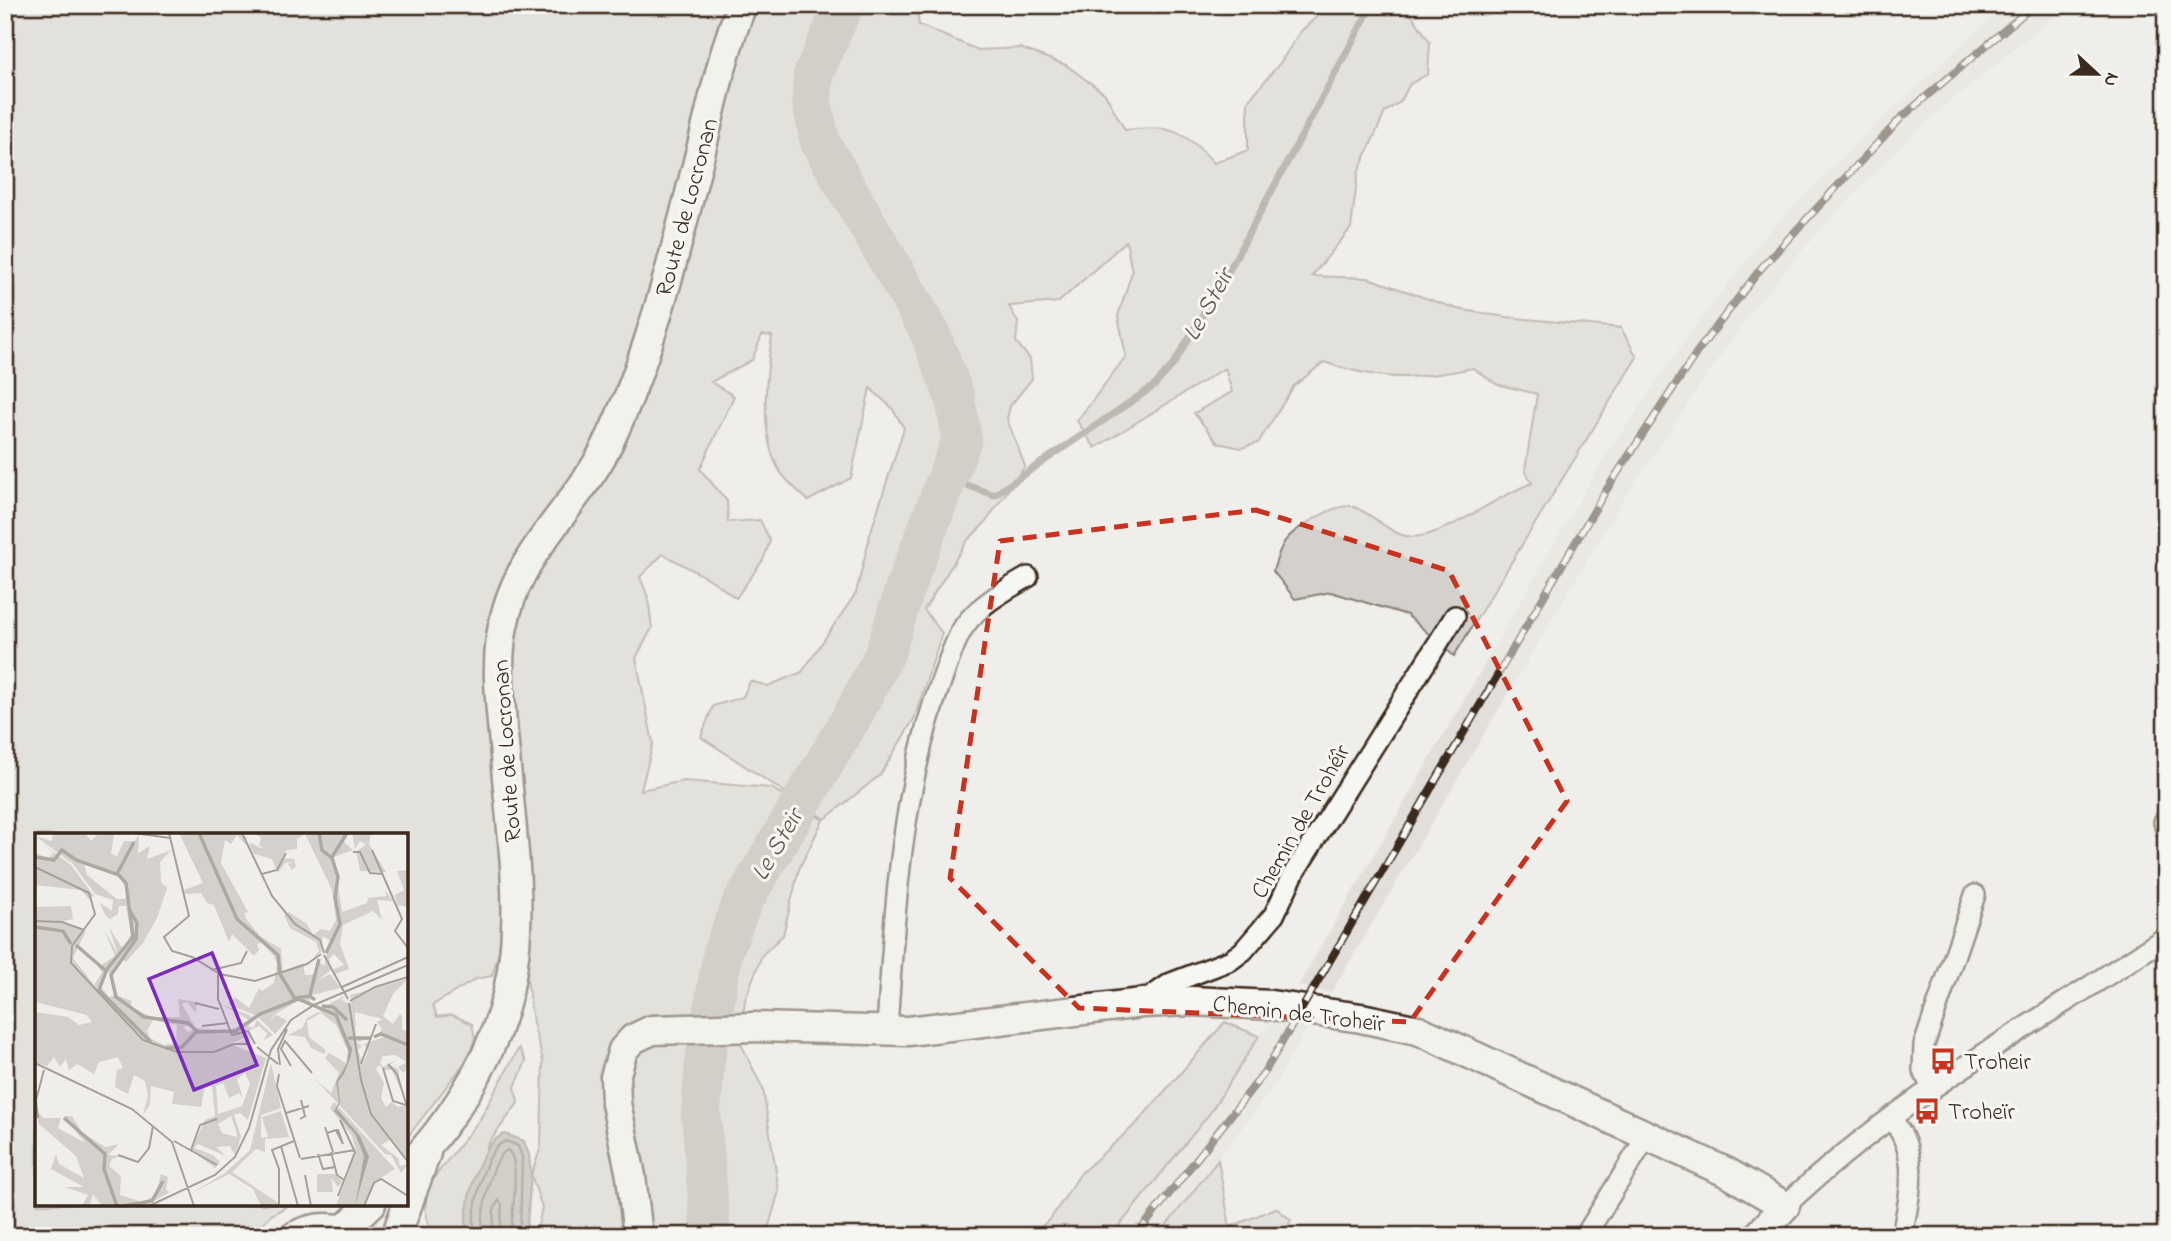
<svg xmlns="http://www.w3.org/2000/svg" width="2171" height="1241" viewBox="0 0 2171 1241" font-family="'Indie Flower',sans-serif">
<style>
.built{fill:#e2dfdb}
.green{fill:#d4d1cc;stroke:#887e75;stroke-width:2}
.water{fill:#afa8a1;stroke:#81766d;stroke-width:2}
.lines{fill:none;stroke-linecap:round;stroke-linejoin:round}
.shore{stroke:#695c52;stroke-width:2}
.stream{stroke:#81766d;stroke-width:7}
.river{stroke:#afa8a1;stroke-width:40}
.street-casing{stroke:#3b2a1e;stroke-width:24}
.secondary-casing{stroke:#3b2a1e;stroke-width:33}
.street{stroke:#f6f6f2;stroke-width:19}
.secondary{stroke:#f6f6f2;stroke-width:28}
.rail-casing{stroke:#3b2a1e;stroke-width:8}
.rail{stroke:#f6f6f2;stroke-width:5;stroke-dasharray:16;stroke-linecap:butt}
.marked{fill:none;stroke:#c8321e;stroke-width:5;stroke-dasharray:14 9;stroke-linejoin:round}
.labels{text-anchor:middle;stroke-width:6;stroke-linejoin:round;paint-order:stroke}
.street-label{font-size:24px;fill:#3b2a1e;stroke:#f6f6f2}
.poi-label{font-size:24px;fill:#3b2a1e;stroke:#f6f6f2;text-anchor:start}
.water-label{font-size:26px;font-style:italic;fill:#64564c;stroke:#f6f6f2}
.inset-river{fill:none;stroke:#afa8a1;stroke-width:3.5}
.inset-road{fill:none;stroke:#a7a098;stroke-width:2}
.view{fill:#7b2cbf;fill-opacity:0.15;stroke:#7b2cbf;stroke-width:3.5}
.inset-edge{fill:none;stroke:#3b2a1e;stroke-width:3.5}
</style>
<rect width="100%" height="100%" fill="#efeeea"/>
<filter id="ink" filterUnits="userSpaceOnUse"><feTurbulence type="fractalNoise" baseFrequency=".0143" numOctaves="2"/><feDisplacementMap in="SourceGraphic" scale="14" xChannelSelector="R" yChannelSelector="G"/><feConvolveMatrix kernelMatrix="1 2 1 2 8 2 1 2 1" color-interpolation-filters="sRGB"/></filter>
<g filter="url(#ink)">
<!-- built -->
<path class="built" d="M2005,5H2067L1927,121L1865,182L1804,248L1744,321L1622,501L1331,993L1298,986L1603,460L1696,325L1771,229L1864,136Z
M1312,1020L1274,1086L1158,1236H1111L1210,1113L1259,1036L1275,1021Z"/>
<!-- green -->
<path class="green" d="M5,5H916L919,25L978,50L1020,48L1066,65L1105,94L1125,130C1169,125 1184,129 1214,163L1248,150V101L1280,63L1300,32L1330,5H1412L1409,11L1430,42L1428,74L1410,84L1400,102L1385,112L1358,173L1351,228L1312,276L1368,278L1457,309L1506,317L1621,328L1637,357L1454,656L1407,615L1331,592L1295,599L1273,571C1276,562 1279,549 1285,541C1295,528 1338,501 1354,507C1381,517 1394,544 1426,535C1464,524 1495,497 1532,483L1525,470L1537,394L1496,384L1473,368C1412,380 1384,382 1324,362L1294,386L1258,443L1241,448L1218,443L1194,413L1232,392L1225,368L1095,448L1077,421L1126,356L1118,316L1132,272L1126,241L1059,302L1009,306L1018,322L1016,342L1030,359L1032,379L1010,406L1007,419L1025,466L985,523L967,541L924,610L942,633L914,719L880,775L825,819L701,737L713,706L743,697L750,681L768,686L802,672L856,593L871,531L904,428L892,408L870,388L851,478L808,501C799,491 784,480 778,468C759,433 766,374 772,336L762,335L752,360L711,382L734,396L700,469L727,501L728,522L760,520L770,541L763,560L736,598L713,581L663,554L640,577L648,597L652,628L636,658L653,743L641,790L684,781L771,788L823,820L799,869L783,935L762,955L745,1000L740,1042L763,1089L779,1191L766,1236H536L542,1207L531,1175L541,1147L543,1060L533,1023L523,951L508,918L492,976L476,979L433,1005L437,1017L453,1015L472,1024L475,1038L469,1057L406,1139V835H37V1204H291L271,1215L250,1236H5Z
M1225,1022L1259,1036L1210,1113L1111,1236H1031L1051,1218L1081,1173L1137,1123Z
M519,1048L526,1061L515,1087L518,1103L488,1144L465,1229L467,1236H431L425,1208L429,1184L480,1119Z
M1218,1160L1230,1227L1276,1208L1291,1220L1282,1236H1158Z"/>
<!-- water -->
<path class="water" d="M505,1134L524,1141L529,1155L531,1175L526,1236H467C461,1212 479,1140 505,1134Z"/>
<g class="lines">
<!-- shore -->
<path class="shore" d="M474,1236C471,1214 483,1148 506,1141L518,1146L522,1157L520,1236
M482,1236C481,1216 489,1162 507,1150C522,1158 511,1218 511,1236
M493,1236L494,1210L499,1200L502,1204L500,1236"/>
<!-- stream -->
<path class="stream" d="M947,478L994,495L1154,386L1173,365L1227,274L1372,5"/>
<!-- river -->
<path class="river" d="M711,1236L701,1114L705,1059L723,951L741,905L853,715L885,653L906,585L962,439L955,398L929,331L820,142L812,102L813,75L844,5"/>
<!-- street casing -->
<g class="street-casing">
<path id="street" d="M2164,822L2166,830
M1142,1003L1171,983L1231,960L1243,951L1274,915L1295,871L1455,616
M887,1030C894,914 901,789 942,679C949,661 954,641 965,625C980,604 1006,590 1028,577
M1932,1088L1923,1070L1924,1045L1975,895
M1891,1118C1921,1155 1910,1192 1902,1236
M1785,1206C1898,1098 2037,1023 2166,937
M1585,1236L1647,1136"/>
</g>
<!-- secondary casing -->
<g class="secondary-casing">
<path id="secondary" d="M406,1169C429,1146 447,1122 464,1095C537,982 516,882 505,756C501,707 493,660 506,613C522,553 566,515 597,464C610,443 619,419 629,396C660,316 680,233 701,150C713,102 723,51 742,5
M344,1229L371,1204
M295,1236C316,1225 338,1226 359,1236
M396,1236L426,1153
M638,1236L631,1176L616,1103L615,1077L623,1050L633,1039L652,1030L755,1027L908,1031L1142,1003L1192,1001L1271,1005L1361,1018L1418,1030L1728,1173L1785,1206L1758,1236"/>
</g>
<!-- street -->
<use href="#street" class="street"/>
<!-- secondary -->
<use href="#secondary" class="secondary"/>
<!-- rail casing -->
<g class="rail-casing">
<path id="rail" d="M1136,1236L1264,1073L1605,492L1697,352L1762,267L1902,117L2034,5"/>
</g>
<!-- rail -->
<use href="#rail" class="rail"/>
</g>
</g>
<!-- marked area -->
<path d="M0 0H2171V1241H0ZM1256,510L1449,571L1567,801L1410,1022L1079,1008L950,878L1000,541Z" fill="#efeeea" fill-opacity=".55" fill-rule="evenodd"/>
<path class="marked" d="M1256,510L1449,571L1567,801L1410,1022L1079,1008L950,878L1000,541Z"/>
<!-- icons -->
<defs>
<g id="bus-bare" transform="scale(2.1)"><path d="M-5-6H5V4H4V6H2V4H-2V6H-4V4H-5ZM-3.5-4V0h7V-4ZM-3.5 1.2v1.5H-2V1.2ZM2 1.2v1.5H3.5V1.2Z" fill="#c8321e" stroke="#f6f6f2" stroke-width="2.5" paint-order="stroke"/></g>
</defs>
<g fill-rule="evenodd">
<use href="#bus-bare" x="1943" y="1061"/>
<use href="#bus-bare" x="1927" y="1111"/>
</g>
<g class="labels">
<!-- street labels -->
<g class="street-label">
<text transform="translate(686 207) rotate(-75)" y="8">Route de Locronan</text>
<text transform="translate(506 751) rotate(-94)" y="8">Route de Locronan</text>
<text transform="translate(1300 821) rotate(-60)" y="8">Chemin de Trohéîr</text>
<text transform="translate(1299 1013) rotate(7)" y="8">Chemin de Troheïr</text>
</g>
<!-- poi labels -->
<g class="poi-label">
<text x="1964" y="1069">Troheir</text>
<text x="1948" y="1119">Troheïr</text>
</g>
<!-- water labels -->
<g class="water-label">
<text transform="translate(1207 304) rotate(-61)" y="9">Le Steir</text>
<text transform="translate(776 844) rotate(-60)" y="9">Le Steir</text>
</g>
</g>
<!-- overview -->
<g transform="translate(35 833)">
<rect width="373" height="373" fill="#efeeea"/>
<path d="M18,0H50L56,8L64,0H73L79,2L76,20L82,24L89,8H99L104,2L103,20L115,13L112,26L136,17L125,29L126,49L132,55L122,85L108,110L91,129L87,126L78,142L72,139L67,155L74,164L81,162L97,168L95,174L119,185L112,198L115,205L129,212L141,210L142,192L122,188L123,184H145L143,166L162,169L161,180L152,169L147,171L159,192L148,194L153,199L161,195L194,198L214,187L186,171L212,181L220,186L213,193L218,195L222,187L238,202L229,207L232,200L224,193L214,198L216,206L212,210L202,209L212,208L211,204L195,211L231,225L213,287L205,280L199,282L206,304L200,322L195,313L181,314L191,323L163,311L159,315L178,322L185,329L180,335L156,317L170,287L180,283L177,253L170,254L166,274L137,271L139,259L116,253L115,271L108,282L113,263L110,248L99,242L93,261L80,254L82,237L88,235L83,224L64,229L59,241L42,231L34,237L31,226L25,234L19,224L12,233L0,229V179L33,184L44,192L57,189L52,182L0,169V74L36,73L38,86L25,89L51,98L38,125L59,152L67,139L63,134L80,123L69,96L83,122L74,94L88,116L96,101L91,73H84L83,81L75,86L70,82L65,70L77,78L78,67L60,61L38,31L0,3L17,8ZM49,30L82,42L93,57L90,66H82L52,42ZM210,240L215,251L207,273L183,281L181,253L188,250L194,265L204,260L208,265L202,246ZM196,283L202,301V304L187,300L183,291ZM144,0H206L212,5L211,12L202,2L196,11L190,7L186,30L213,79L209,80L212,87L225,103L246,116L248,138L268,130L270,142H276L283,139L284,129L289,133L295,108L288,103L286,119L277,126L284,118L281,109L255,95L249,82L254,79L272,91L278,102L286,96L295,98L301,87L297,57L270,1L262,6V16L251,17L247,25L259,26L261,33L257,37L253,31L258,29L250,30L243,40L237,26L219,21L214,11L217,10L225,15H229L224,13L226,4L217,0H314L309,9L318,17L299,24L307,79L332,70L333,65L351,63L350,57L358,68L342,67L347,87L338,78L308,92L305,111L314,136L298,142L299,136L309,132L299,121L294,126L296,137L283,147L295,141L306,155L277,162L274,169L263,168L242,180L234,188L242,182L252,188L240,201L222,183L193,171L200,164L214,175L224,155L227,158L239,150L242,131L239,123L227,110L222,111L224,117L219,123L197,101L194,109L179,72L172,70L166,60L150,61L149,57L168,50ZM317,0H336L334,11L351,39L325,38L321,19L331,11L325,8L320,16ZM0,5L36,32L59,63L54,66L46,57L0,52V20L13,25L19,20ZM373,37V74L362,72L360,62L369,57L362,38ZM373,146L358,161L348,183L358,191L365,181L367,183V196L373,199V235L368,240L363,234L372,229L360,222L348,223L345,230L348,234L361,227L355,232L363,236L367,260L357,237H348L344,232L341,236L349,250L346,265L351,274L357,269L363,274L370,272L373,280V328L355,307L346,312L363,325L365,333L373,331L366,340L356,322L350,321L280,246L296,260L304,240L290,225L294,220L311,230L313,218L301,192L286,180L272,188L274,204L291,217L289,221L276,215L270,204L253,202L267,195L272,185L283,179L286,180L284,176L310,163L307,167L316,172L315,162ZM320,179L347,186L342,189L347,196L343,202L349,204L329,211L333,218L328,231L323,217L327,213L321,209L335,206L321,205ZM236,230L246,275L226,282V305L233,304L227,284L246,278L254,304L230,306V319L221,316L197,339L248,373H226L218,356L194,341L157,360L190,340L215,317ZM299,269L360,336L339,349L329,373H301L321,318L317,303L295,275ZM0,276L9,285H26L23,295L50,310L29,283H37L47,299L70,314L84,311L73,322L86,323L77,326L74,333L86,343L85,362L107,369L121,362L126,341L133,344L131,357L135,359L110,373H67L58,361L55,371L47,373L53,362L30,354H49L16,336L21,321L24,331L49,345L41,323L4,291ZM282,341H301L307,349L303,354L296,345L298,359H282Z" fill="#d4d1cc" fill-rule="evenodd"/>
<path d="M314,214H317L316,223L309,241L303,249L305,269L302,276L325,303L334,324L320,373L329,323L320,301L299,278L304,269L301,249L312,230Z" fill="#afa8a1"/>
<path class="inset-river" d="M164,0L202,86L243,122L245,141L260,166M284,0L287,17L297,25L303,44L300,64L305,91L291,120M0,24L19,27L27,17L41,27L84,42L91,50L98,104L72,136L64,157L116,209M297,24L312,0M82,41L99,9M95,78L102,90L101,106L76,142L81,164L109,184L153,190L163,199M0,94L28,98L36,111M41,112L71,138M275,162L284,126M260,165L275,163L280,167M287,173L298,174L312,187M339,204L346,201L373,212M313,205H336M131,215L147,214L161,199L201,198L225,181L263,166L301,182L316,219M29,285L70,321L69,336L82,373M88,373L117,368L128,348"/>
<path class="inset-road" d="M99,0L135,5M134,0L154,83L129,104L137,118L157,124L185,141L220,148L272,131L286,121M207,0L237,63L260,91L285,107L289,120M337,17L367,86L360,98L373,115M318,19H325L335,40L348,41M0,34L54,60L60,81L37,113L36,130L108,207L142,219H179L199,211H215M227,41L242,37L251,20M0,88L27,89L49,97M289,122L313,166M177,137L206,130L212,118M183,141V166L197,202L213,198L220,211M307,154L373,124M315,168L340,154L373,144M160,170L184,176M314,170L326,247L336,281L373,329M167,193L193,190M222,214L243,231M0,230L97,276L137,309L159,373M326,231L341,191M353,231L362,241L373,277M245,232L243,216L252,196M256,233L246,216L250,208L277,240M348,235L358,268L371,272M244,241L242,253L265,325M251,280L274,273M3,285L1,267L9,237M265,286L270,283L266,267M290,294L298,319M292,300L301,297H303L308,311L301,297M139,308L182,332M246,313L263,373M156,317L165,292L182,286M296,319L302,342L309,347M283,321L288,336L300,334M83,322L103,329L114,315L118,293M266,326L320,317M270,342L276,373M303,363L320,319L305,287M114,373L180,342L200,324L214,295L236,217L256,187L279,172L373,132M244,373V336L237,317L259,308M329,373L339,350L346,346L373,363"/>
<path class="view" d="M177,120L222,232L159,257L114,146Z"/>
<rect width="373" height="373" class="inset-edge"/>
</g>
<!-- margin -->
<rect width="2171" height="1241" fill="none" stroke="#f6f6f2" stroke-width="28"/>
<rect x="14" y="14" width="2143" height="1213" fill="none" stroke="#3b2a1e" stroke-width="2.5" filter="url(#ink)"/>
<!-- north arrow -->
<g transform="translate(2097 74) rotate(112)" stroke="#f6f6f2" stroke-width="5" paint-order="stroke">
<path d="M0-5L12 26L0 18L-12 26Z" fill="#3b2a1e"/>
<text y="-10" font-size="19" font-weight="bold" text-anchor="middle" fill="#3b2a1e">N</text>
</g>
</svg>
